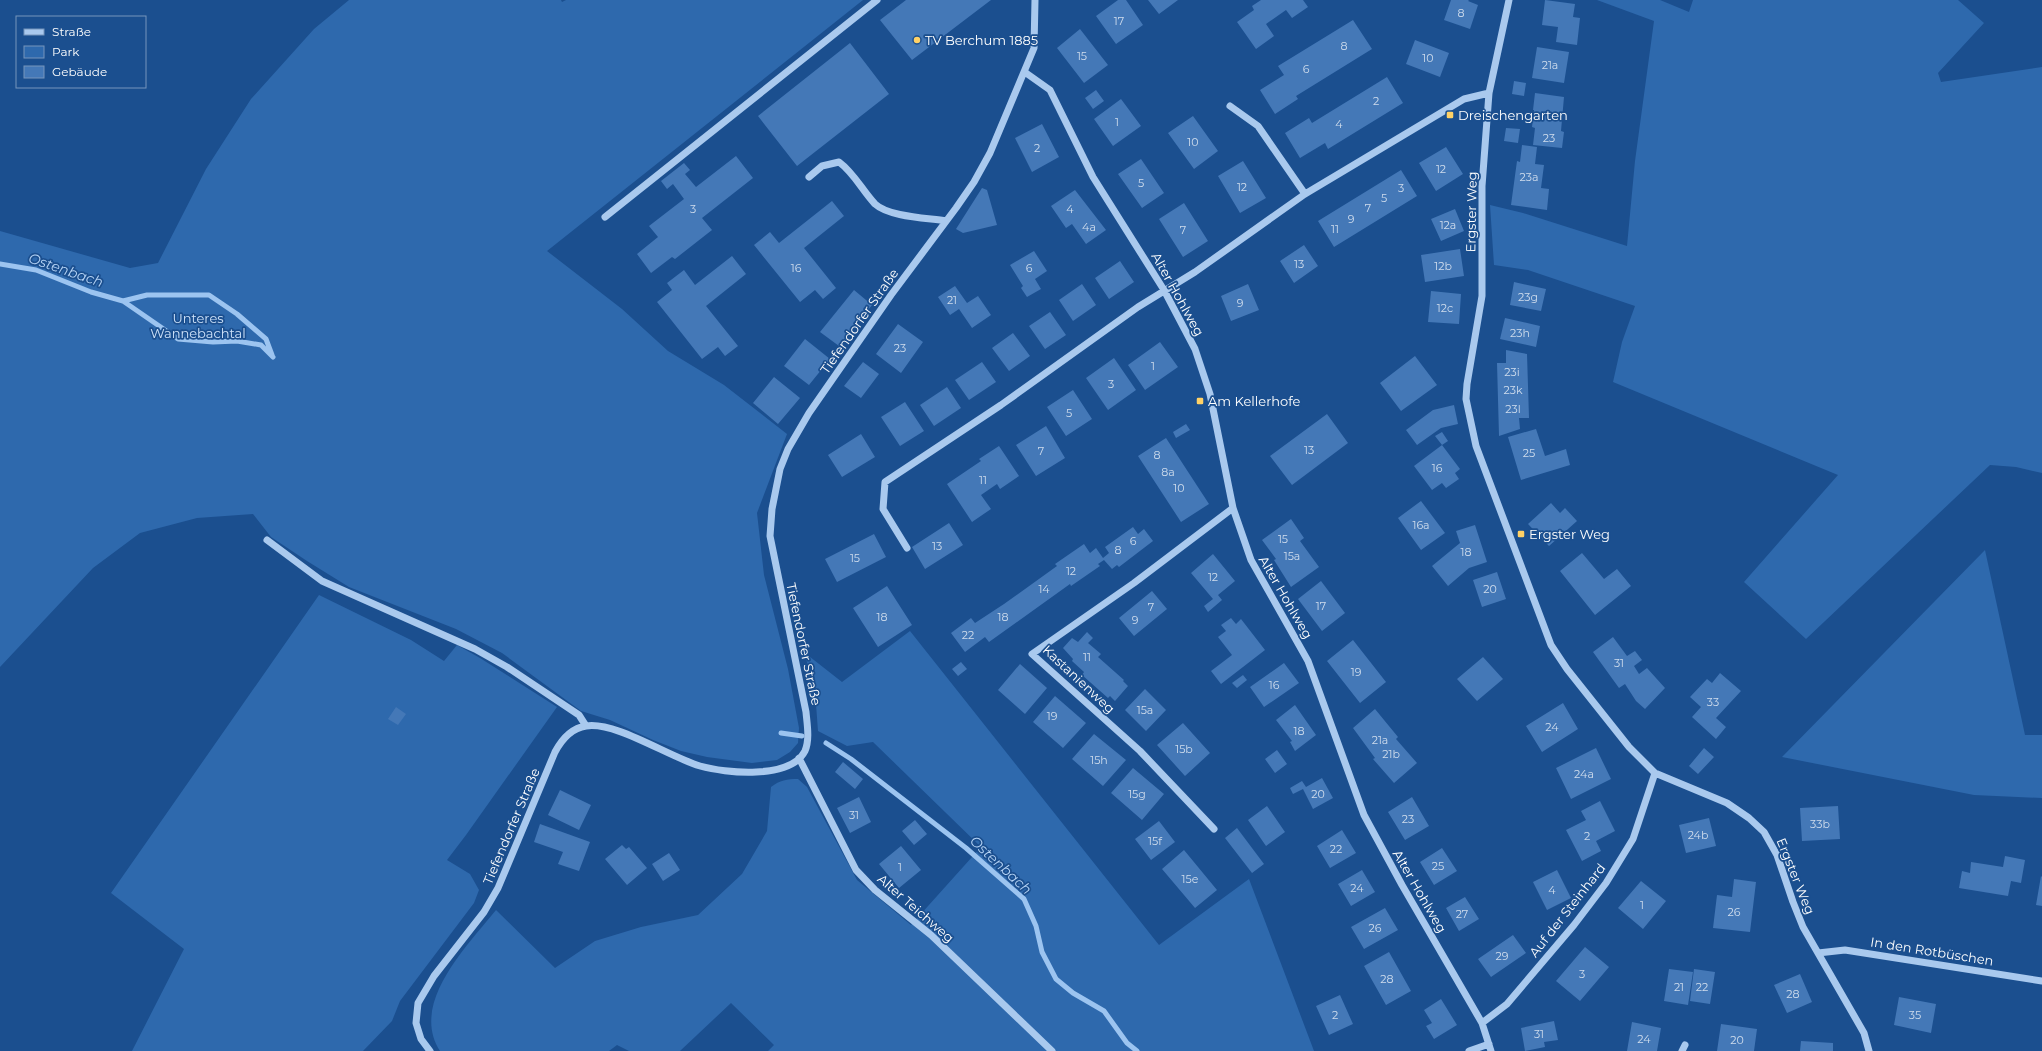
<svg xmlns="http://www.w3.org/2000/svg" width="2042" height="1051" viewBox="0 0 2042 1051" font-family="Montserrat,sans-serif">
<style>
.green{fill:#2e69ad}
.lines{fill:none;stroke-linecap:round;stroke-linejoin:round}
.stream{stroke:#9cc4f0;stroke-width:5}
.building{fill:#4478b7}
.minor{stroke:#a9c9ee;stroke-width:7}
.poi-dot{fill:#ffd166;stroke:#1b4f8f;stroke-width:1.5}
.labels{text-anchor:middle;stroke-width:3.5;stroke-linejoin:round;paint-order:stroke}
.number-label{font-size:11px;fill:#d0dded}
.poi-label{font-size:13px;fill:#fff;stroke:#1b4f8f;text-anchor:start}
.street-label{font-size:13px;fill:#fff;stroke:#1b4f8f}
.park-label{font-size:13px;fill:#cfe3fa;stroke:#1b4f8f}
.water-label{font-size:14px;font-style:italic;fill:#b5d3f5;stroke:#1b4f8f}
</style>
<rect width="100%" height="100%" fill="#1b4f8f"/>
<!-- green -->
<path class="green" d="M349,0H561L562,2L566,0H863L547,251L622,309L668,351L724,385L787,434L757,513L764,575L788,669L799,728L798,743L790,752L777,760L752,763L707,757L681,751L653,740L610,720L581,711L502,653L456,629L349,587L307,561L271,537L253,514L197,518L140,533L93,568L0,667V231L130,268L158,263L206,169L251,99L314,29Z
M1597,0H1660L1689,12L1693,0H1958L1984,23L1938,73L1941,82L2042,67V473L2016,467L1990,465L1806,639L1744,582L1838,475L1613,382L1622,342L1635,306L1528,270L1494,265L1490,205L1523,213L1627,246L1635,161L1654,21Z
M1985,550L2025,735H2042V798L1974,795L1782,757Z
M319,595L411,640L444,661L457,645L480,658L557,707L466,835L447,860L470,874L479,890L474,903L400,1001L392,1021L363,1051H132L184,949L111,893Z
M910,631L1159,945L1249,879L1314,1051H768L774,1045L731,1003L680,1051H629L617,1045L609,1051H440C409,1003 468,945 496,910L555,968L595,941L641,927L698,915L742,874L767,831L771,787C780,780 787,779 798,779L807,787L857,880L911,925L981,847L873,742L847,746L818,731L816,704L805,653L842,682Z"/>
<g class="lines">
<!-- stream -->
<path class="stream" d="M0,264L36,270L91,292L123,301L178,339L213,342L237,341L261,345L273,357
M123,301L147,295H209L237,314L266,339L272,355
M781,733L802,736
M826,743L851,759L966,848L1024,899L1036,926L1042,952L1056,979L1073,993L1104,1011L1127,1043L1137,1051"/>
</g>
<!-- building -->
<path class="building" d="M906,0H991L912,60L880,20Z
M1118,0H1126L1143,25L1116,44L1096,16Z
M1148,0H1178L1159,14Z
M1261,0H1303L1308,7L1292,18L1286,10L1266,24L1274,36L1256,49L1237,22L1254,10L1252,6Z
M1451,0H1469L1468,1L1478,5L1470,29L1444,20Z
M1545,0L1575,4L1573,17L1580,18L1577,45L1556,42L1558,27L1542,25Z
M1353,20L1372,49L1296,96L1298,99L1275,114L1260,90L1284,75L1278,66Z
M1080,29L1108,65L1084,83L1057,48Z
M1415,40L1449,53L1440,77L1406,64Z
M850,43L889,94L797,166L758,116Z
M1537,47L1569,52L1564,83L1532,78Z
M1387,77L1403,103L1328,149L1325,143L1300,158L1285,133L1309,118L1312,123Z
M1514,81L1526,83L1524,96L1512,94Z
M1096,90L1104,101L1093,109L1085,98Z
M1535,93L1564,97L1561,131L1564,132L1562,148L1533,145L1535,128L1532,127L1534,110H1533Z
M1121,99L1141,126L1113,146L1094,119Z
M1193,116L1218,151L1194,169L1168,133Z
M1042,124L1059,157L1032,172L1015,138Z
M1506,128L1520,129L1518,143L1504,141Z
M1522,145L1537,147L1535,164L1544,165L1541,188L1549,189L1547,210L1511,205L1517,161L1520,162Z
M1446,147L1463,174L1436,191L1419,163Z
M736,156L753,178L702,218L712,230L675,259L672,257L651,273L637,254L658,237L649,226L684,199L673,184L667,189L661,181L684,163L690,170L685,174L696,187Z
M1141,159L1164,193L1142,208L1118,174Z
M1243,161L1266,198L1240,213L1218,176Z
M1401,170L1417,196L1334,247L1318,221Z
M982,188L987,190L997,225L963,233L956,229Z
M1075,190L1106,230L1086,244L1072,224L1066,228L1051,206Z
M832,201L844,216L804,248L836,288L823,299L815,290L800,302L754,245L770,232L779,243Z
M1184,203L1208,241L1183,257L1159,219Z
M1455,209L1464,231L1441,241L1431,219Z
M1304,245L1318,266L1294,283L1280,261Z
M1460,249L1464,276L1425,282L1421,255Z
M1034,251L1047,271L1035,279L1041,289L1027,297L1021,288L1023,286L1010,265Z
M732,256L746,274L706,306L738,346L725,356L718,347L702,359L657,302L672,290L667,283L684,270L695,285Z
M1120,261L1134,282L1109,299L1095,278Z
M1514,282L1546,289L1541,311L1510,305Z
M1082,284L1096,305L1073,321L1059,300Z
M1248,284L1259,310L1231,321L1221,296Z
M955,286L967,303L978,296L991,315L972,328L959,309L950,315L938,297Z
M854,290L872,305L839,346L820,332Z
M1431,291L1461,294L1459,324L1428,322Z
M1050,312L1066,335L1045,349L1029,326Z
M1505,318L1540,326L1536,347L1500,339Z
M898,324L923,342L901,373L876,354Z
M1013,333L1030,356L1009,371L992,348Z
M805,339L830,359L809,385L784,366Z
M1160,342L1178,367L1145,390L1128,365Z
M1506,350L1527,354L1529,418H1519L1520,429L1499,436L1497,363H1506Z
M1415,356L1437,385L1401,411L1380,383Z
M1114,358L1136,390L1108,410L1086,378Z
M863,362L879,374L861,398L844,386Z
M982,362L996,382L969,400L955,380Z
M774,377L800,398L778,424L753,403Z
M947,387L961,408L934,426L920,405Z
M1073,390L1092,419L1066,436L1047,407Z
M905,402L924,431L900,446L881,417Z
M1454,405L1458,424L1441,428L1417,445L1406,430L1433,410Z
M1327,414L1348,443L1292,485L1270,456Z
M1186,424L1190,430L1176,438L1173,432Z
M1046,426L1065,458L1036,476L1016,445Z
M1536,429L1545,456L1566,449L1570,465L1521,480L1508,437Z
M1442,432L1448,441L1442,445L1435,436Z
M861,434L875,457L842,477L828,455Z
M1166,438L1209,504L1181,522L1138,456Z
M1442,445L1460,469L1455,473L1459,479L1446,488L1442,483L1432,490L1414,466Z
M999,446L1019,476L1000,489L997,484L981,495L991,509L972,522L947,484L981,461L979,459Z
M1421,501L1445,533L1421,550L1398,518Z
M1551,503L1560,513L1565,508L1577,521L1549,546L1528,524Z
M1291,519L1304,538L1300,541L1319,567L1291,587L1274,560L1276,559L1262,540Z
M949,523L963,545L925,569L912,547Z
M1475,525L1487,562L1469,568L1448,586L1432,566L1460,543L1456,531Z
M1133,527L1138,534L1144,529L1153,541L1119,567L1117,565L1112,569L1104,560L1098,564L1100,566L1071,586L1070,584L989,642L985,637L965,652L951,633L971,618L975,623L1004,604L1057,566L1055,564L1084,544L1090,553L1096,548L1103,558L1109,553L1105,547Z
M874,534L886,557L837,582L825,559Z
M1582,553L1604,579L1617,569L1631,586L1595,615L1560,571Z
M1213,554L1235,581L1218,595L1222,600L1208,612L1204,606L1213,599L1191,573Z
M1497,572L1506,599L1482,607L1473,580Z
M1321,581L1345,613L1322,631L1298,599Z
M887,586L912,625L878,647L853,608Z
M1152,591L1167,609L1134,636L1119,618Z
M1231,618L1236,624L1241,619L1265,650L1221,684L1211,671L1232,655L1218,637L1226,631L1221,625Z
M1087,632L1093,638L1088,643L1101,654L1098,657L1124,680L1123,681L1128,686L1115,701L1110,696L1108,698L1082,675L1084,672L1072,661L1073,659L1063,648L1072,638L1078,642Z
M1613,637L1627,656L1635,651L1642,660L1634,666L1639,674L1647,668L1665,688L1645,709L1636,701L1625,684L1619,688L1593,652Z
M1353,640L1386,682L1360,703L1327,661Z
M1483,657L1503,679L1477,701L1457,679Z
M961,662L967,669L958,676L952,669Z
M1284,663L1299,683L1264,707L1250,687Z
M1020,664L1047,688L1025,714L998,690Z
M1720,673L1741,691L1716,718L1726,727L1716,739L1692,717L1701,707L1690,697L1707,679L1712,683Z
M1243,675L1247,680L1237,688L1232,683Z
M1145,689L1166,710L1146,731L1125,710Z
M1055,696L1086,723L1063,748L1033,722Z
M1563,703L1578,729L1542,752L1526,726Z
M1295,705L1316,735L1295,751L1290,742L1292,741L1276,720Z
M396,707L406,714L398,725L388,719Z
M1375,709L1398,737L1396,739L1417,763L1394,783L1373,759L1375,758L1353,728Z
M1183,723L1210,753L1185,776L1157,745Z
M1094,734L1126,760L1103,786L1072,759Z
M1596,748L1611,779L1571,799L1556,768Z
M1704,748L1714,757L1698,774L1689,766Z
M1277,750L1287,764L1275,773L1265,759Z
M843,762L863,779L855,789L835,772Z
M1133,768L1164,794L1142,820L1111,793Z
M1322,778L1333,798L1313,809L1303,789L1293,794L1290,788L1302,781L1306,787Z
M560,790L591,805L579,830L548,815Z
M859,797L871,822L850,833L837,808Z
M1412,797L1429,826L1405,840L1388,812Z
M1600,801L1615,831L1596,841L1601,851L1582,861L1566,830L1586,820L1581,811Z
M1267,806L1285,832L1266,846L1248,820Z
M1838,806L1840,839L1802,841L1800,808Z
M1709,818L1716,846L1686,853L1679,825Z
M915,820L927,834L914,845L902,831Z
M1159,821L1175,842L1151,860L1135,839Z
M540,824L590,842L579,871L558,864L563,852L534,842Z
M1237,828L1264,864L1252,873L1225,838Z
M1342,830L1356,853L1330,868L1317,846Z
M622,845L626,849L629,847L647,868L627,885L605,859Z
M901,846L921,870L899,888L879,864Z
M1442,848L1457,871L1434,885L1420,862Z
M1184,850L1217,890L1195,908L1162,869Z
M669,853L680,870L663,881L652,864Z
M2005,856L2025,860L2021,883L2011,881L2008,896L1959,888L1962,871L1970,873L1971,862L2003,867Z
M1362,870L1375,892L1351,906L1338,884Z
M1557,870L1571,898L1547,910L1533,882Z
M2041,876L2042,877V906L2036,905Z
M1734,879L1756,882L1750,932L1713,928L1717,895L1732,897Z
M1641,881L1666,901L1643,929L1618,908Z
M1465,897L1479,919L1459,931L1446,908Z
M1385,908L1398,930L1364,949L1351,927Z
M1513,935L1526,953L1491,977L1478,959Z
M1585,947L1609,967L1580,1001L1556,981Z
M1389,952L1411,991L1386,1005L1364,966Z
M1669,969L1693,972L1688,1005L1664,1001Z
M1694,969L1715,972L1710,1004L1690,1001Z
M1800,974L1812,1002L1787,1013L1774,985Z
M1340,995L1353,1024L1329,1035L1316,1006Z
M1899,997L1936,1004L1931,1033L1894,1025Z
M1441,999L1457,1025L1434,1039L1426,1026L1432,1023L1424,1010Z
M1554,1021L1558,1040L1544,1042L1545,1047L1525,1051L1521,1028Z
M1632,1022L1661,1028L1657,1051H1627Z
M1721,1024L1757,1029L1754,1051H1717Z
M1801,1041L1833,1043V1051H1800Z"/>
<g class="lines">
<!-- minor -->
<path class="minor" d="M1509,0L1489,93L1482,186V296L1467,384L1466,399L1476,446L1551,645L1567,669L1629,747L1655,773L1727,803L1749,818L1764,832L1777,855L1793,902L1803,927L1864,1033L1869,1051
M1026,73L1050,90L1093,177L1164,290L1195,349L1210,394L1233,508L1251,560L1308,661L1364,815L1402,885L1482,1023L1491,1051
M1230,106L1258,126L1305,194
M809,177L822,166L839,162C854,173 862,190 875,204C889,217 928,218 946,221
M605,217L877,0
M267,540L322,581L475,649L507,667L579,715L586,726
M907,548L883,509L885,482L1001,405L1138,307L1195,272L1305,194L1464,99L1489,93
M799,758L856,870L875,890L931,935L1052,1051
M1214,829L1140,751L1032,654L1134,583L1233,508
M1818,953L1845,950L2042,981
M1482,1023L1507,1004L1574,925L1606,883L1633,839L1655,773
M430,1051L421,1039L416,1023L418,1003L434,976L484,912L498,888L555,752C562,739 572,728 586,726C615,721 669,757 700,766C725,773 790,780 805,751C810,739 807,724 806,712L770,536L772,509L780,469L788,449L809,413L891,295L956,208L974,182L990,153L1034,48L1035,0
M1469,1051L1489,1044
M1682,1051L1685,1045"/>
</g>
<!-- markers -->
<g class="poi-dot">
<circle cx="917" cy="40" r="4"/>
<rect x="1446" y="111" width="8" height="8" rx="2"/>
<rect x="1196" y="397" width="8" height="8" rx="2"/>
<rect x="1517" y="530" width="8" height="8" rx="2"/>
</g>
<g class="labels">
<!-- number labels -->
<g class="number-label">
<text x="1461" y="17">8</text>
<text x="1119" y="25">17</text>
<text x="1344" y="50">8</text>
<text x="1082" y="60">15</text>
<text x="1428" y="62">10</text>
<text x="1550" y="69">21a</text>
<text x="1306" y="73">6</text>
<text x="1376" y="105">2</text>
<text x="1117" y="126">1</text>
<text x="1339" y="128">4</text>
<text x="1549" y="142">23</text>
<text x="1193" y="146">10</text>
<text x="1037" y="152">2</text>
<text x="1441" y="173">12</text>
<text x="1529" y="181">23a</text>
<text x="1141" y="187">5</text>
<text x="1242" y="191">12</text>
<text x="1401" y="192">3</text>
<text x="1384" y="202">5</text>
<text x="1368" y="212">7</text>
<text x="693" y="213">3</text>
<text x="1070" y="213">4</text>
<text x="1351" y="223">9</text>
<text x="1448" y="229">12a</text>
<text x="1089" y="231">4a</text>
<text x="1335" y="233">11</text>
<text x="1183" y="234">7</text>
<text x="1299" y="268">13</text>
<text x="1443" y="270">12b</text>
<text x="796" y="272">16</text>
<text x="1029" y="272">6</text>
<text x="1528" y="301">23g</text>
<text x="952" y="304">21</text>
<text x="1240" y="307">9</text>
<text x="1445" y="312">12c</text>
<text x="1520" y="337">23h</text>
<text x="900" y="352">23</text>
<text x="1153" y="370">1</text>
<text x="1512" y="376">23i</text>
<text x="1111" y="388">3</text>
<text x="1513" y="394">23k</text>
<text x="1513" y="413">23l</text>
<text x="1069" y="417">5</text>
<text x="1309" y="454">13</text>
<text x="1041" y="455">7</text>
<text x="1529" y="457">25</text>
<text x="1157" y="459">8</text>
<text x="1437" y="472">16</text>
<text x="1168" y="476">8a</text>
<text x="983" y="484">11</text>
<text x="1179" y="492">10</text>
<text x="1421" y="529">16a</text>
<text x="1283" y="543">15</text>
<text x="1133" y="545">6</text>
<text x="937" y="550">13</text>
<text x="1118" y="554">8</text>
<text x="1466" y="556">18</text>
<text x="1292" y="560">15a</text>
<text x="855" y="562">15</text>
<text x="1071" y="575">12</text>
<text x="1213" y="581">12</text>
<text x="1044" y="593">14</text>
<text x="1490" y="593">20</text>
<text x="1321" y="610">17</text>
<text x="1151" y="611">7</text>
<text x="882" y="621">18</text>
<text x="1003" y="621">18</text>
<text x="1135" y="624">9</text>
<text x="968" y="639">22</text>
<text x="1087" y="661">11</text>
<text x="1619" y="667">31</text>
<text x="1356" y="676">19</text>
<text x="1274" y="689">16</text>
<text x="1713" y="706">33</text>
<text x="1145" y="714">15a</text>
<text x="1052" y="720">19</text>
<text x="1552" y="731">24</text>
<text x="1299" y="735">18</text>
<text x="1380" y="744">21a</text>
<text x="1184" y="753">15b</text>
<text x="1391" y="758">21b</text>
<text x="1099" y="764">15h</text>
<text x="1584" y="778">24a</text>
<text x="1137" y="798">15g</text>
<text x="1318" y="798">20</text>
<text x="854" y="819">31</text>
<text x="1408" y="823">23</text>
<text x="1820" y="828">33b</text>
<text x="1698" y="839">24b</text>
<text x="1587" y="840">2</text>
<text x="1155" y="845">15f</text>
<text x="1336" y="853">22</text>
<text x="1438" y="870">25</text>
<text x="900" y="871">1</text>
<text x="1190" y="883">15e</text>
<text x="1357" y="892">24</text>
<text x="1552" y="894">4</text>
<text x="1642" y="909">1</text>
<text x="1734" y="916">26</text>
<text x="1462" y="918">27</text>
<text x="1375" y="932">26</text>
<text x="1502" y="960">29</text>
<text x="1582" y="978">3</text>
<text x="1387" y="983">28</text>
<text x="1679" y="991">21</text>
<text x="1702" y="991">22</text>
<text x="1793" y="998">28</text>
<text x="1335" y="1019">2</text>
<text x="1915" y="1019">35</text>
<text x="1539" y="1038">31</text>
<text x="1644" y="1043">24</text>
<text x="1737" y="1044">20</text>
</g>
<!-- poi labels -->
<g class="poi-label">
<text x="925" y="45">TV Berchum 1885</text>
<text x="1458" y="120">Dreischengarten</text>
<text x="1208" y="406">Am Kellerhofe</text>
<text x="1529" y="539">Ergster Weg</text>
</g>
<!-- street labels -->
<g class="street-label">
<text transform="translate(1471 212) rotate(-89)" y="5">Ergster Weg</text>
<text transform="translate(1178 294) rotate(61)" y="5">Alter Hohlweg</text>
<text transform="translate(859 321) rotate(-55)" y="5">Tiefendorfer Straße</text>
<text transform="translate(1286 597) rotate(60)" y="5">Alter Hohlweg</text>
<text transform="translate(804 644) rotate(78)" y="5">Tiefendorfer Straße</text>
<text transform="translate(1079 679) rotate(43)" y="5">Kastanienweg</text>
<text transform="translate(511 826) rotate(-67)" y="5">Tiefendorfer Straße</text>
<text transform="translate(1796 876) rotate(68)" y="5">Ergster Weg</text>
<text transform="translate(1420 891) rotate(60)" y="5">Alter Hohlweg</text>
<text transform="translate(916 908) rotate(41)" y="5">Alter Teichweg</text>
<text transform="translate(1567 910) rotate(-52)" y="5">Auf der Steinhard</text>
<text transform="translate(1932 951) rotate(9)" y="5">In den Rotbüschen</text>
</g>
<!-- park labels -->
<g class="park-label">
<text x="198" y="323">Unteres<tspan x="198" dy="15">Wannebachtal</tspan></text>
</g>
<!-- water labels -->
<g class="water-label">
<text transform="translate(66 270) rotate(19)" y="5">Ostenbach</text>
<text transform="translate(1001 865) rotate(43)" y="5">Ostenbach</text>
</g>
</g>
<!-- legend -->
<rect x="16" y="16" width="130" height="72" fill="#1b4f8f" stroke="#7695bc"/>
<rect x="24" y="29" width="20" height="6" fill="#a9c9ee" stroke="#7695bc"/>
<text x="52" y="36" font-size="12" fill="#ffffff">Straße</text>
<rect x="24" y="46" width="20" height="12" fill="#2e69ad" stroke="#7695bc"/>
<text x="52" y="56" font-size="12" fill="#ffffff">Park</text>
<rect x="24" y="66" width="20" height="12" fill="#4478b7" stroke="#7695bc"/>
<text x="52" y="76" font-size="12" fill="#ffffff">Gebäude</text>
</svg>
